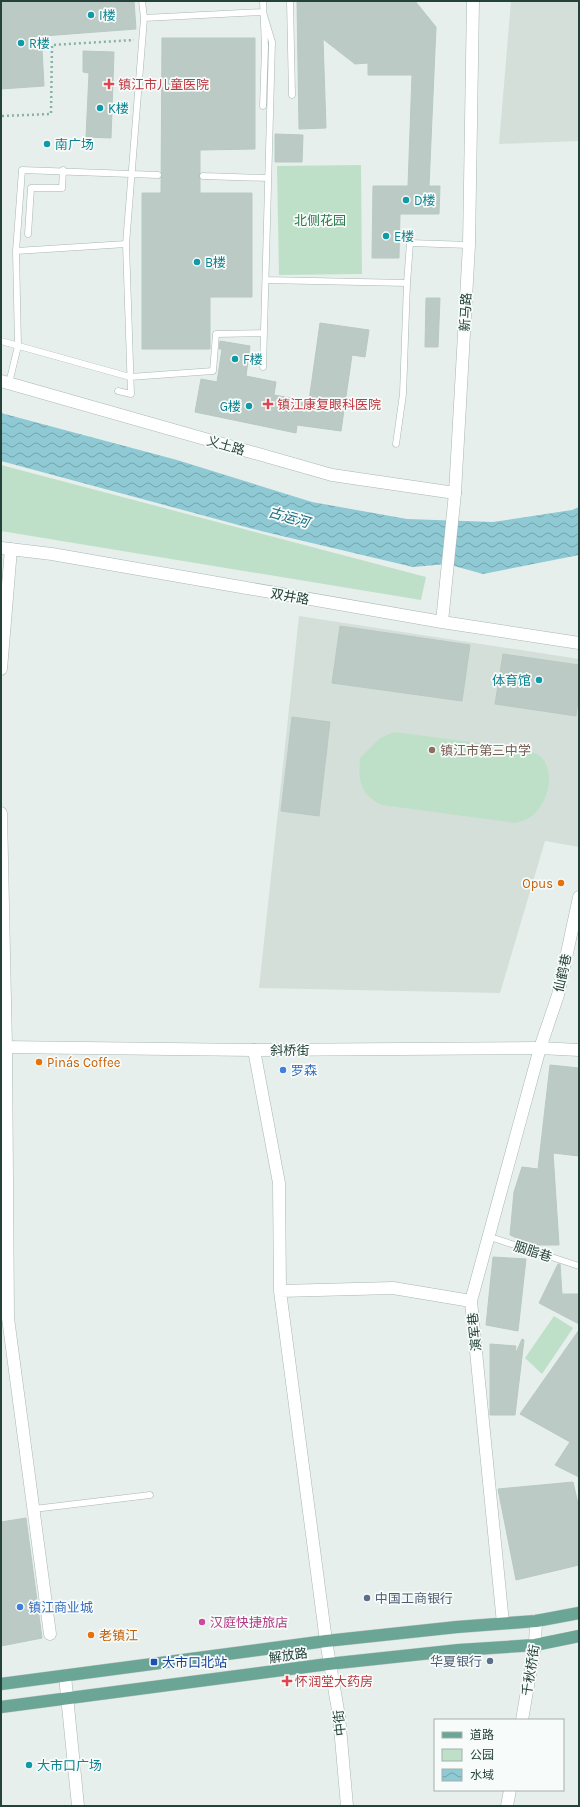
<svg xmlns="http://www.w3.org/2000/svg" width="580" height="1807" viewBox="0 0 580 1807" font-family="Karla,'Noto Sans SC',sans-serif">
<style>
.built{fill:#d4dfda}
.green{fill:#bfe0c8}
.water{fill:url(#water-waves)}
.building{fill:#bbcac4;stroke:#b8c9c2}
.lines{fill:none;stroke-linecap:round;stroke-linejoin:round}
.service-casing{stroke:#a8b8b2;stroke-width:7}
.minor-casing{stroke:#a8b8b2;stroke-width:13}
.tertiary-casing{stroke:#a8b8b2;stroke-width:13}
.primary-casing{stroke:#c2cac8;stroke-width:13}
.path{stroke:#86b3a5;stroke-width:2.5;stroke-dasharray:2 3;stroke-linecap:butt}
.service{stroke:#fff;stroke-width:6}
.minor{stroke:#fff;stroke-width:12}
.tertiary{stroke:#fff;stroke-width:12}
.primary{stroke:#6aa596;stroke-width:12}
.culture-dot{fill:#0f9aa8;stroke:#f7fbf9;stroke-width:1.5}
.health-dot{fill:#e0444e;stroke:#f7fbf9;stroke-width:1.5}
.education-dot{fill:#8d6e63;stroke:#f7fbf9;stroke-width:1.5}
.food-dot{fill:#e8710a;stroke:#f7fbf9;stroke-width:1.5}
.shop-dot{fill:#3f7fe0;stroke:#f7fbf9;stroke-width:1.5}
.service-dot{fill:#5c6f8a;stroke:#f7fbf9;stroke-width:1.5}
.hotel-dot{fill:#d1479c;stroke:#f7fbf9;stroke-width:1.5}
.transit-dot{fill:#1a4fb4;stroke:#f7fbf9;stroke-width:1.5}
.labels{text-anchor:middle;stroke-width:3.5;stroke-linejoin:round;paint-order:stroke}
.culture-label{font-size:13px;fill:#0d838f;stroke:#f7fbf9;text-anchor:start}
.health-label{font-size:13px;fill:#be3a42;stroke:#f7fbf9;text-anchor:start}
.park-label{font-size:13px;fill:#2d7a4b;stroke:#f7fbf9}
.street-label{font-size:13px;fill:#24423a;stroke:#f7fbf9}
.education-label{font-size:13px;fill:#785e54;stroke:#f7fbf9;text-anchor:start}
.food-label{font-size:13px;fill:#c56008;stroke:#f7fbf9;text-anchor:start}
.shop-label{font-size:13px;fill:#366cbe;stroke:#f7fbf9;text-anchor:start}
.service-label{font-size:13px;fill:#4e5e75;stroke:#f7fbf9;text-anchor:start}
.hotel-label{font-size:13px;fill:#b23c85;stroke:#f7fbf9;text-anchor:start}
.transit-label{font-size:13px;fill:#164399;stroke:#f7fbf9;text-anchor:start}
.water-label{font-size:14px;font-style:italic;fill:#1c6f80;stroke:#f7fbf9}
</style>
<defs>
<pattern id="water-waves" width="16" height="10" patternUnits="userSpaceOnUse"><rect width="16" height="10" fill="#8ec9d4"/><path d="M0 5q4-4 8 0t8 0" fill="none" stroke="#74a5ad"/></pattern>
</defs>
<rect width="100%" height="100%" fill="#e6efeb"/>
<!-- built -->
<path class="built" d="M511,1H579V141L499,144Z
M299,616L579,659V847L545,841L500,993L259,988Z"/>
<!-- green -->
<path class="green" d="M361,165L362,274L279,275L277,166Z
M1,465L426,577L421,600L1,531Z
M394,732L526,749C530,751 536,753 540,756C558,772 547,809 527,819C524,821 519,822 515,823L382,805C360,794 358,781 360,758L380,738Z
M554,1316L573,1328L542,1374L525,1358Z"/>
<!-- water -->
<path class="water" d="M1,413L177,460L312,502L407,519L493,522L572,510L579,507V555L483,574L447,564L413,567L261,531L1,461Z"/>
<!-- building -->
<path class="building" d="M1,1H134L136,29L30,37L31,49H42L44,86L1,89Z
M297,1H415L436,27L429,186H440L439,214H400L399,258H372L373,186H408L412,75H368V63L355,64L323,39L326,128L299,129Z
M162,38H255V149L200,150V193H252V297H210V349H142V193H161Z
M83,51L114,52L111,138L86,137L89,73L83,72Z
M275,134L303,135L302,162H275Z
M426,298H440L438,347H425Z
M320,323L369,330L365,357L352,355L341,431L297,425L296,433L195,412L201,379L217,382L222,349H219L220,341L250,346L246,376L276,382L274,395L309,401Z
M340,626L470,645L462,701L332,683Z
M503,654L579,665V694L576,716L495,704Z
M292,717L330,722L319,816L281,811Z
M550,1065L579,1068V1156L553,1153L559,1245H533L510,1235L514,1192L522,1167L538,1169Z
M493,1257L526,1259L518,1331L486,1325Z
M558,1264H560L562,1294H579V1324L539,1303Z
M579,1330V1477L555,1465L570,1442L520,1414Z
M522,1339L524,1340L515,1415H490V1344L516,1346L515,1355Z
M573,1482L579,1508V1565L516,1580L498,1489Z
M26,1518L42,1638L1,1646V1522Z"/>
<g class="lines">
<!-- service casing -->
<g class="service-casing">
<path id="service" d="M263,1L265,47L263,106
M290,1L292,95
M263,12L272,42L263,367
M144,18L263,12
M203,176L268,178
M28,234L31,188H62L63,170
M16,251L22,170L158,175
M266,280L407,283L410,243L469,245
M1,341L130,377L213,371L216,334L264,333
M9,383L18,346L16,251L126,244
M118,391L131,394L126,244L144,18L142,1
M396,444L403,394L407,283
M487,1236L579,1266
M34,1509L150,1495"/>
</g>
<!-- minor casing -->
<g class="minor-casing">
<path id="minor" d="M1,381L332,475L455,493
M1,669L11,549
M1,813L6,1047L8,1318L50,1634
M254,1050L279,1183L280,1291L326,1641L339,1716L347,1806
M280,1291L393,1288L471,1301
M503,1623L471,1301L540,1048L558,995L579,897
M65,1676L78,1806
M522,1720L535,1645L536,1621
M507,1806L510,1790"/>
</g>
<!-- tertiary casing -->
<g class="tertiary-casing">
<path id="tertiary" d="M1,548L52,554L442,622L579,643
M442,622L455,493L469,245L473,1
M1,1047L254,1050L540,1048L579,1050"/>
</g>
<!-- primary casing -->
<g class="primary-casing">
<path id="primary" d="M1,1684L326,1641L457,1627L536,1621L579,1613
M1,1707L328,1664L459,1650L535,1645L579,1636"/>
</g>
<!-- path -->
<path class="path" d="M2,116L51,114L52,45L134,40"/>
<!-- service -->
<use href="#service" class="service"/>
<!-- minor -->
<use href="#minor" class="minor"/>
<!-- tertiary -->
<use href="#tertiary" class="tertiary"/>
<!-- primary -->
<use href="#primary" class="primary"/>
</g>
<!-- markers -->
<g class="culture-dot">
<circle cx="91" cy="15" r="4"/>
<circle cx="21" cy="43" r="4"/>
<circle cx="100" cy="108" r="4"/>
<circle cx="47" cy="144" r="4"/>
<circle cx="406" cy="200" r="4"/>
<circle cx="386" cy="236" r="4"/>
<circle cx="197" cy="262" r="4"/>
<circle cx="235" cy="359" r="4"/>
<circle cx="249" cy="406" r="4"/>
<circle cx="539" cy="680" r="4"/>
<circle cx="29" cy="1765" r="4"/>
</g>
<g class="health-dot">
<path d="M107 78h4v4h4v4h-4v4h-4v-4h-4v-4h4z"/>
<path d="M266 398h4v4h4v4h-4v4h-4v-4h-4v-4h4z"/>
<path d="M285 1675h4v4h4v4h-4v4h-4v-4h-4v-4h4z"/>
</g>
<circle class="education-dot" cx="432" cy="750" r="4"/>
<g class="food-dot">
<circle cx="561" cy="883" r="4"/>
<circle cx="39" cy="1062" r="4"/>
<circle cx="91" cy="1635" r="4"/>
</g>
<g class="shop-dot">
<circle cx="283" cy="1070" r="4"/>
<circle cx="20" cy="1607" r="4"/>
</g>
<g class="service-dot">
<circle cx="367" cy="1598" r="4"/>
<circle cx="490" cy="1661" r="4"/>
</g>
<circle class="hotel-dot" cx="202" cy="1622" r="4"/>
<rect class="transit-dot" x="150" y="1658" width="8" height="8" rx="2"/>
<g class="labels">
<!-- culture labels -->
<g class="culture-label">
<text x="99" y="20">I楼</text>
<text x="29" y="48">R楼</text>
<text x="108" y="113">K楼</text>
<text x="55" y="149">南广场</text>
<text x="414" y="205">D楼</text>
<text x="394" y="241">E楼</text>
<text x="205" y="267">B楼</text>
<text x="243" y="364">F楼</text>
<text x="241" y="411" text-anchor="end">G楼</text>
<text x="531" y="685" text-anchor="end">体育馆</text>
<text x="37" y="1770">大市口广场</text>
</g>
<!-- health labels -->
<g class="health-label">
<text x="118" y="89">镇江市儿童医院</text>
<text x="277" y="409">镇江康复眼科医院</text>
<text x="295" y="1686">怀润堂大药房</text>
</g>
<!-- park labels -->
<g class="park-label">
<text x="320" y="225">北侧花园</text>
</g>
<!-- street labels -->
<g class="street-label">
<text transform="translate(465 312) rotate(-87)" y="5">新马路</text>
<text transform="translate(226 445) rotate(16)" y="5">义土路</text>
<text transform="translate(290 596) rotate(10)" y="5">双井路</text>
<text transform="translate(562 973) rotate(-77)" y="5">仙鹤巷</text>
<text x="290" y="1055">斜桥街</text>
<text transform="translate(533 1251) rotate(18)" y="5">胭脂巷</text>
<text transform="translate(474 1332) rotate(-96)" y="5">演军巷</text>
<text transform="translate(288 1655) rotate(-8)" y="5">解放路</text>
<text transform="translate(530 1670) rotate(-81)" y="5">千秋桥街</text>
<text transform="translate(339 1723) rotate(-96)" y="5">中街</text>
</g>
<!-- education labels -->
<g class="education-label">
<text x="440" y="755">镇江市第三中学</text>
</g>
<!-- food labels -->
<g class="food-label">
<text x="553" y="888" text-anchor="end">Opus</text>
<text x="47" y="1067">Pinás Coffee</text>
<text x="99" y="1640">老镇江</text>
</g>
<!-- shop labels -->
<g class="shop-label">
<text x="291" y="1075">罗森</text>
<text x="28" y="1612">镇江商业城</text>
</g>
<!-- service labels -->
<g class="service-label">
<text x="375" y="1603">中国工商银行</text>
<text x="482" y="1666" text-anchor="end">华夏银行</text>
</g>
<!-- hotel labels -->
<g class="hotel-label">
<text x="210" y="1627">汉庭快捷旅店</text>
</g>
<!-- transit labels -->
<g class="transit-label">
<text x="162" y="1667">大市口北站</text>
</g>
<!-- water labels -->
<g class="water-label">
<text transform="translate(289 517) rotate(16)" y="5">古运河</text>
</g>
</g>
<!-- border -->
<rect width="580" height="1807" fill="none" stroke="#24423a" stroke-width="4"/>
<!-- legend -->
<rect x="434" y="1719" width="130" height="72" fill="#f7fbf9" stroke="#a3b1ad"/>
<rect x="442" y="1732" width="20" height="6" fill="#6aa596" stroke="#a3b1ad"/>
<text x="470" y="1739" font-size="12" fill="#24423a">道路</text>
<rect x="442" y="1749" width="20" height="12" fill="#bfe0c8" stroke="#a3b1ad"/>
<text x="470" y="1759" font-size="12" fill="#24423a">公园</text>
<rect x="442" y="1769" width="20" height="12" fill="url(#water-waves)" stroke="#a3b1ad"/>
<text x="470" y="1779" font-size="12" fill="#24423a">水域</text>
</svg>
